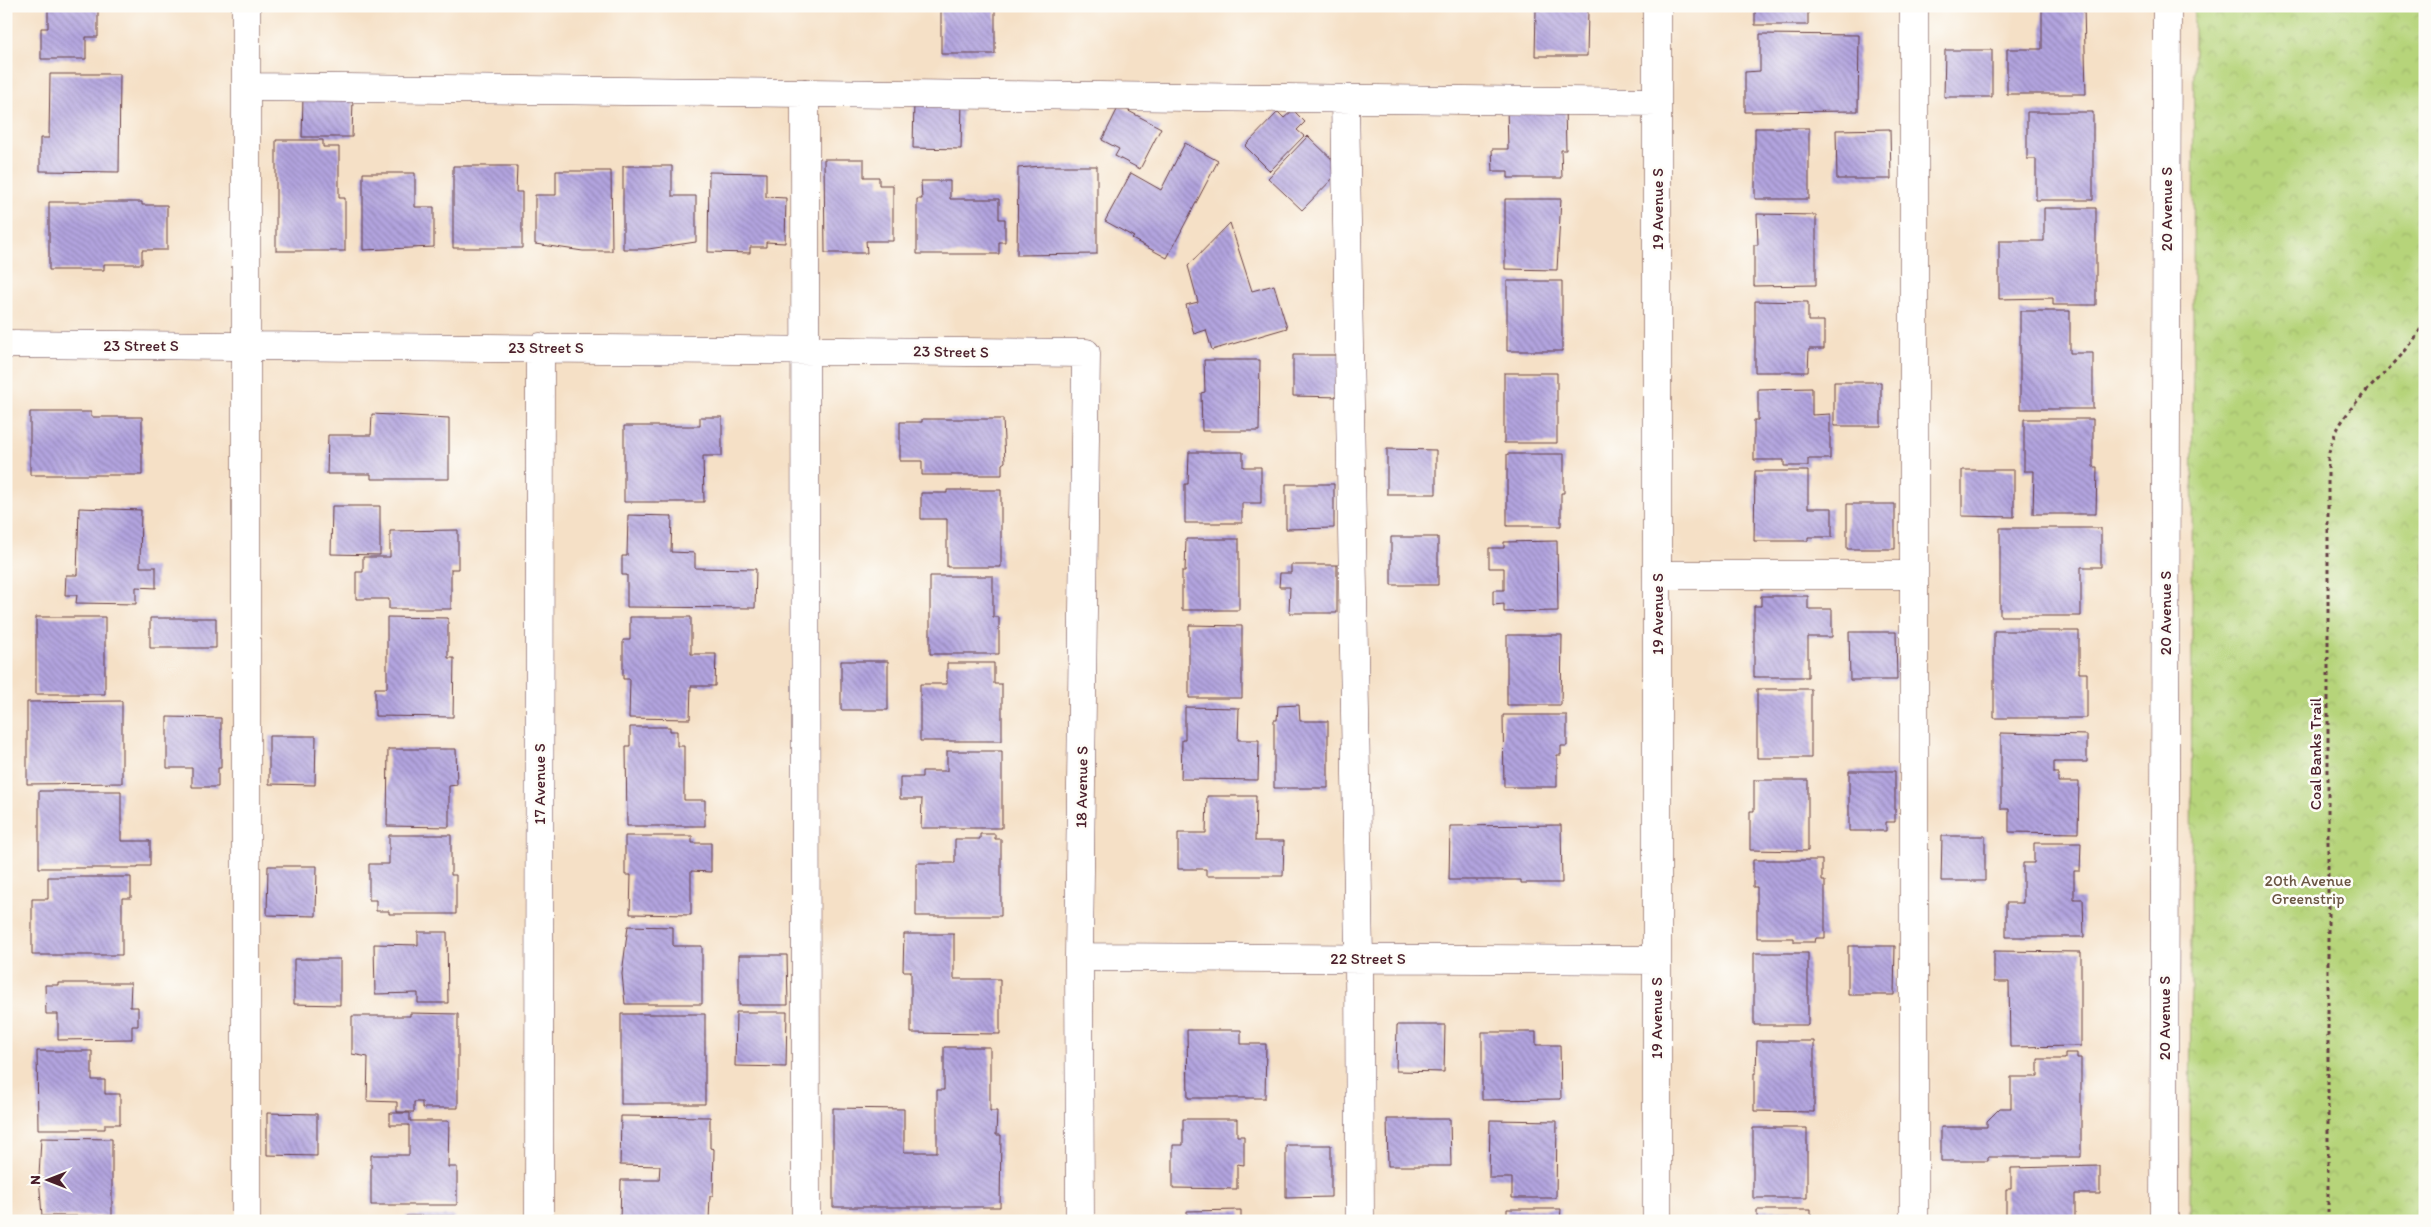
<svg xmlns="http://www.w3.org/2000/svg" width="2431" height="1227" viewBox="0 0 2431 1227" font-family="Itim,sans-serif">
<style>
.park{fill:url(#park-crowns);stroke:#807a52}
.building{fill:url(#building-back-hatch)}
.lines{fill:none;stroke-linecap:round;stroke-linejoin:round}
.minor-casing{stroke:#643c42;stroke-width:29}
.path{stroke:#643c42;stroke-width:3;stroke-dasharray:4 4;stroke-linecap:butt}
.minor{stroke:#fff;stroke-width:28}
.labels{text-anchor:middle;stroke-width:5;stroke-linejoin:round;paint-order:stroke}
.street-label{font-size:16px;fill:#4a1f2b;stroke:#fdfcf7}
.park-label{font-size:16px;fill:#6a5543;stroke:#fdfcf7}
</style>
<defs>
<pattern id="park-crowns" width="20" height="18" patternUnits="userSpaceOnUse" patternTransform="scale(1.25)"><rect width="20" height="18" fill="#b6d47a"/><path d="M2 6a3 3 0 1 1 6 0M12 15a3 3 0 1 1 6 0" fill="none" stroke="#9eb66a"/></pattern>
<pattern id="building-back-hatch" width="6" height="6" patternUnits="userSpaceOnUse" patternTransform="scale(1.25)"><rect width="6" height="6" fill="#b2a4df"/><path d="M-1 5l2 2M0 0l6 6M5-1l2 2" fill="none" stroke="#9385b5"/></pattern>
</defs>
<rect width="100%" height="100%" fill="#fdfcf7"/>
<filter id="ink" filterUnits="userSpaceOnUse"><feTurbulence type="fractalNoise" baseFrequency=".02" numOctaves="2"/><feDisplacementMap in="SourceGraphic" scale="10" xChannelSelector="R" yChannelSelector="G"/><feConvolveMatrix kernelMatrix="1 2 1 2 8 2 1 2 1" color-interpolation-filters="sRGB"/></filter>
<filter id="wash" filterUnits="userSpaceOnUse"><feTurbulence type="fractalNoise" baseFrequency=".0096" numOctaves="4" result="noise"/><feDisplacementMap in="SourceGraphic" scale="20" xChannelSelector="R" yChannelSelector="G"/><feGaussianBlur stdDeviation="1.12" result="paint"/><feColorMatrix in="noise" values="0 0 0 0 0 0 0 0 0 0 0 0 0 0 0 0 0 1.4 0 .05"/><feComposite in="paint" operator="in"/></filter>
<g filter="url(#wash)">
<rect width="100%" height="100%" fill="#f5e0c6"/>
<!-- park -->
<path class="park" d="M2194,6H2425V1221H2190Z"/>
<g id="blocks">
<!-- building -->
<path class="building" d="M48,6H98V37H86V59H41V28H48Z
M941,6H995V54H941Z
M1755,6H1808V25H1755Z
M2042,6H2084L2086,94H2007V49H2042Z
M1536,10H1588L1587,56H1535Z
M1760,34L1859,35L1858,111L1745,112V72L1760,71Z
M1945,50H1992V97H1944Z
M50,74H120L119,172L40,171V138H49Z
M303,97L353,98L352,137H302Z
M914,101L962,102L961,149L913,148Z
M1119,106L1161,128L1140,169L1115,156L1119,149L1102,140Z
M1507,106H1565L1566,150H1561L1562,178H1508V171H1493L1492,149H1508Z
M1293,110L1305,122L1297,130L1304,136L1270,171L1245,146L1278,112L1284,118Z
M2027,112H2093V200H2036V159H2027Z
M1755,128H1809V199H1755Z
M1890,129L1891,179H1837L1836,130Z
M1308,136L1342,169L1302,210L1268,178Z
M276,140H323V147H339V198H345V251H276Z
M1185,143L1218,161L1167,258L1132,239L1134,237L1105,221L1131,173L1161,190Z
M824,159H864V177H879V185H893V241H866L867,253H825Z
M453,166H517L516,192H522V248H453Z
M623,166H672V196H696V242L648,249H623Z
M1042,166H1097V254L1017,255L1018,168Z
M556,171H611L612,251H583L535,244V195H556Z
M709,172L766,173V197L786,198L785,243L766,242V247H750V253L708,252Z
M363,173H415V207H434V247L363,250Z
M921,181H950V199H999V219H1005V242H999V254H917V199H922Z
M1505,199H1561L1557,270L1505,269Z
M49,202H142V205H167V250H142V264H104V270H49Z
M2044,208H2096V305H2053V298L1999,299V241H2044Z
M1757,214L1816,215V285L1754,286V245H1758Z
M1230,223L1252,291L1274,285L1287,328L1212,350L1206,330L1194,334L1186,305L1198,302L1188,266Z
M1507,281H1562V351H1507Z
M1755,301L1808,302V321H1824V349H1809L1808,372H1755Z
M2020,311H2070V353H2093V409H2020Z
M1293,355H1342V397L1293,396Z
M1204,360H1260L1259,431H1202L1201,393L1205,392Z
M1504,373H1557V443H1504Z
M1834,382H1881V426H1834Z
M1812,388V415L1830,414V459H1808V466H1784V460H1754V420H1758V389Z
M30,412H91V417H142V475H30Z
M372,414L449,418V479H371V474H327L328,435H371Z
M700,417H722V456H703L704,502H624V426H700Z
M922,419H1003L1005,462L1002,464V475H922V461H900V422H922Z
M2024,419H2093V467H2097L2096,514H2033L2034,471H2024Z
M1387,449L1436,450V494H1387Z
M1189,452H1243V467H1261V503H1242V523H1185V484H1188Z
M1507,454H1564V493H1561V526H1507Z
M1962,470H2014V517L1962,516Z
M1755,471H1808V508H1832V537H1808V541H1754Z
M1286,484H1334V528L1286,529Z
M947,490H1001V567H947V519H921V493H947Z
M1847,504H1895V549H1847Z
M332,506H380V555L331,554Z
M79,508L141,510L140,567H156V588L136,587V604L76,603L77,595H65L66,575H77Z
M628,515L672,516L671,552L695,553V568L756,569L755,608L627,607V575H622V556H627Z
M2000,528H2101V567H2081V616H2000Z
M458,530V569H451V609H389V599H356V572H363V557H390V531Z
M1391,537H1438V585H1391Z
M1186,539H1239V610H1182V571H1185Z
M1557,541L1558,611L1504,612V604L1493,605V590H1504V568H1489V548H1504V542Z
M1291,565H1337V613H1289L1290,587H1279L1280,573H1291Z
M930,576H993V617H999V654H930Z
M1761,596H1808V609H1832V637H1808V677H1754V606H1761Z
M36,617H105V694H36Z
M387,617L448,618V658H454L453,717L375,716V688H387Z
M630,617H691V654H716L715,686H691L690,719L629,718L630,679H623V640H630Z
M150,618H216V648H150Z
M1189,625L1242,626V698H1189Z
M1994,631H2079V673H2087V718H1994Z
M1849,632H1896L1897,680H1850Z
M1507,635H1562L1561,705H1507Z
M841,661H888V710H841Z
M947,663H994V684H1002V741H920V684H947Z
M1757,689H1811V758H1757Z
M122,701V783L27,784V702Z
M1299,705L1300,721H1328V788H1274V720H1277L1278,706Z
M1185,707L1239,708L1238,740H1259L1258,780L1181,779L1182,740H1185Z
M1503,715H1567V746H1561V755H1557V787H1504Z
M167,717L221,718V768H218V787H192V768H167Z
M630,727H670V731H677V746H684V800H705V826H627L626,746H630Z
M2001,733L2087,735V762H2054V773H2058V782H2079L2078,833L2009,832V809H2001Z
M269,736H316L315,785L269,784Z
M388,749H456L457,785L449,786V827L387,826Z
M947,751H1002V828H921L922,799H900V777H922V771H947Z
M1849,771H1895V822H1886V831H1849Z
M1754,780H1808V851L1750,850V811H1754Z
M39,791H121V841H150V866H138V868H39Z
M1207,796H1256L1255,841H1284L1283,876H1206V869H1178V833H1206Z
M1561,825L1562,883H1521V880H1449L1450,826Z
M980,834H995V839H1001V916H916V863H955V839H980Z
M389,835H451V875H456V914H389V911H376V900H369V864H389Z
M625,836H692V843H711V872L691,871V915L630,914L631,875H625Z
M1942,836H1985V881H1941Z
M2034,843H2081L2080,871H2074V899H2083L2084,937H2006V903H2023V863H2034Z
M1753,860H1822V881H1825V938H1816L1815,942H1794V938H1757V887H1753Z
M268,866H317L316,916L267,915Z
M48,877H131V898H122V955H32V899H48Z
M628,926L673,927V946H702V1004H625L622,974Z
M418,932H447L448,1003H418V993L375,994L374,944L418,945Z
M904,934H954V979H1000V1034L911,1033V971H903Z
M1848,946H1895L1894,995H1848Z
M1994,951L2081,952V1046L2010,1047L2009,982H1994Z
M1754,953H1808V1025H1754Z
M739,955H787L788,1005H739Z
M294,959H340V1005L294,1004Z
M58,983H131L130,1007H138V1026H132V1039L58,1040V1014H46L45,985H58Z
M736,1012H787L786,1067L735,1066Z
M410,1013L458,1014V1108H422V1102H414V1112H397V1102L367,1101L368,1057L352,1054V1016H410Z
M621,1014H705V1104H621Z
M1397,1025H1445L1444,1072L1396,1071Z
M1187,1030H1241V1044H1266L1265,1098H1188Z
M1482,1032H1536V1045H1560L1561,1099L1482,1100Z
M1757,1041H1814V1112L1754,1111V1073H1756Z
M944,1047H990V1111H997L996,1135H1001L1000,1207H833V1108L904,1109V1152H937V1090H944Z
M37,1051H92V1080H105V1094H120V1124H105V1129H38Z
M2065,1053H2077V1058H2081V1157H1988V1161H1941V1127H1987V1121L2000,1108H2011V1077H2038V1059H2065Z
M267,1113L317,1114V1156L267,1155Z
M390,1113H410V1121H449L448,1167H457V1205H371V1155H409V1125H390Z
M621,1116L710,1117V1148L714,1149L713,1196H710L709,1221H620L621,1180H659L660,1166L620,1165Z
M1183,1119H1237V1136H1244V1165L1237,1164V1189L1173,1188V1145H1183Z
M1387,1119H1450L1451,1166H1388Z
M1490,1120L1557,1121L1556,1198H1512V1178H1489Z
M1753,1128H1807V1198H1753Z
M41,1138L112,1139V1216H42L39,1177Z
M1286,1145H1331V1197L1286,1198Z
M2100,1166V1194H2075V1221H2006V1189H2011V1168Z
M1507,1209H1561L1560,1221H1507Z
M1241,1210V1221H1187V1211Z
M1757,1210H1811V1221H1757Z
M406,1216H455V1221H406Z"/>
</g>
</g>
<g filter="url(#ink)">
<use href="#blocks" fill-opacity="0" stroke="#643c42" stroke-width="1"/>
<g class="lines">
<!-- minor casing -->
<g class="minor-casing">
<path id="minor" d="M246,6V1221
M1914,6V1221
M246,87L1657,102
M805,93L806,1221
M1345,99L1359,958L1360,1221
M6,344L1086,353L1079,957L1080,1221
M1657,575H1914
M1079,957L1656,960
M539,1221L540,347
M1657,1221V6
M2164,1221L2167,6"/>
</g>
<!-- path -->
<path class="path" d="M2328,1221V458C2336,400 2402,372 2425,320"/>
<!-- minor -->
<use href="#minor" class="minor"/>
</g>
</g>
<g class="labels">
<!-- street labels -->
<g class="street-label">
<text transform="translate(1657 209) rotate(-90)" y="6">19 Avenue S</text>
<text transform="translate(2166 209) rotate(-90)" y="6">20 Avenue S</text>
<text x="141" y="351">23 Street S</text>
<text x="546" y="353">23 Street S</text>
<text transform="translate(951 351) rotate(1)" y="6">23 Street S</text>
<text transform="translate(2165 613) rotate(-90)" y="6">20 Avenue S</text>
<text transform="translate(1657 614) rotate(-90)" y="6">19 Avenue S</text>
<text transform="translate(2315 754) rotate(-90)" y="6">Coal Banks Trail</text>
<text transform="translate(539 784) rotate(-90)" y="6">17 Avenue S</text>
<text transform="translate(1081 787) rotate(-89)" y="6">18 Avenue S</text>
<text x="1368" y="964">22 Street S</text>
<text transform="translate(1656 1018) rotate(-90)" y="6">19 Avenue S</text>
<text transform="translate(2164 1018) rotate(-90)" y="6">20 Avenue S</text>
</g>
<!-- park labels -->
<g class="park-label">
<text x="2308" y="886">20th Avenue<tspan x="2308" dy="18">Greenstrip</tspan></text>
</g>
</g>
<!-- margin -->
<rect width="2431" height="1227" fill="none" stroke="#fdfcf7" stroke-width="25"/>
<!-- north arrow -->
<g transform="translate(48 1180) rotate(270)" stroke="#fdfcf7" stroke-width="4" paint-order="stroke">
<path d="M0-4L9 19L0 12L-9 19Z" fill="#4a1f2b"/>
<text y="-8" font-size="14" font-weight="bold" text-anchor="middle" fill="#4a1f2b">N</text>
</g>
</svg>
